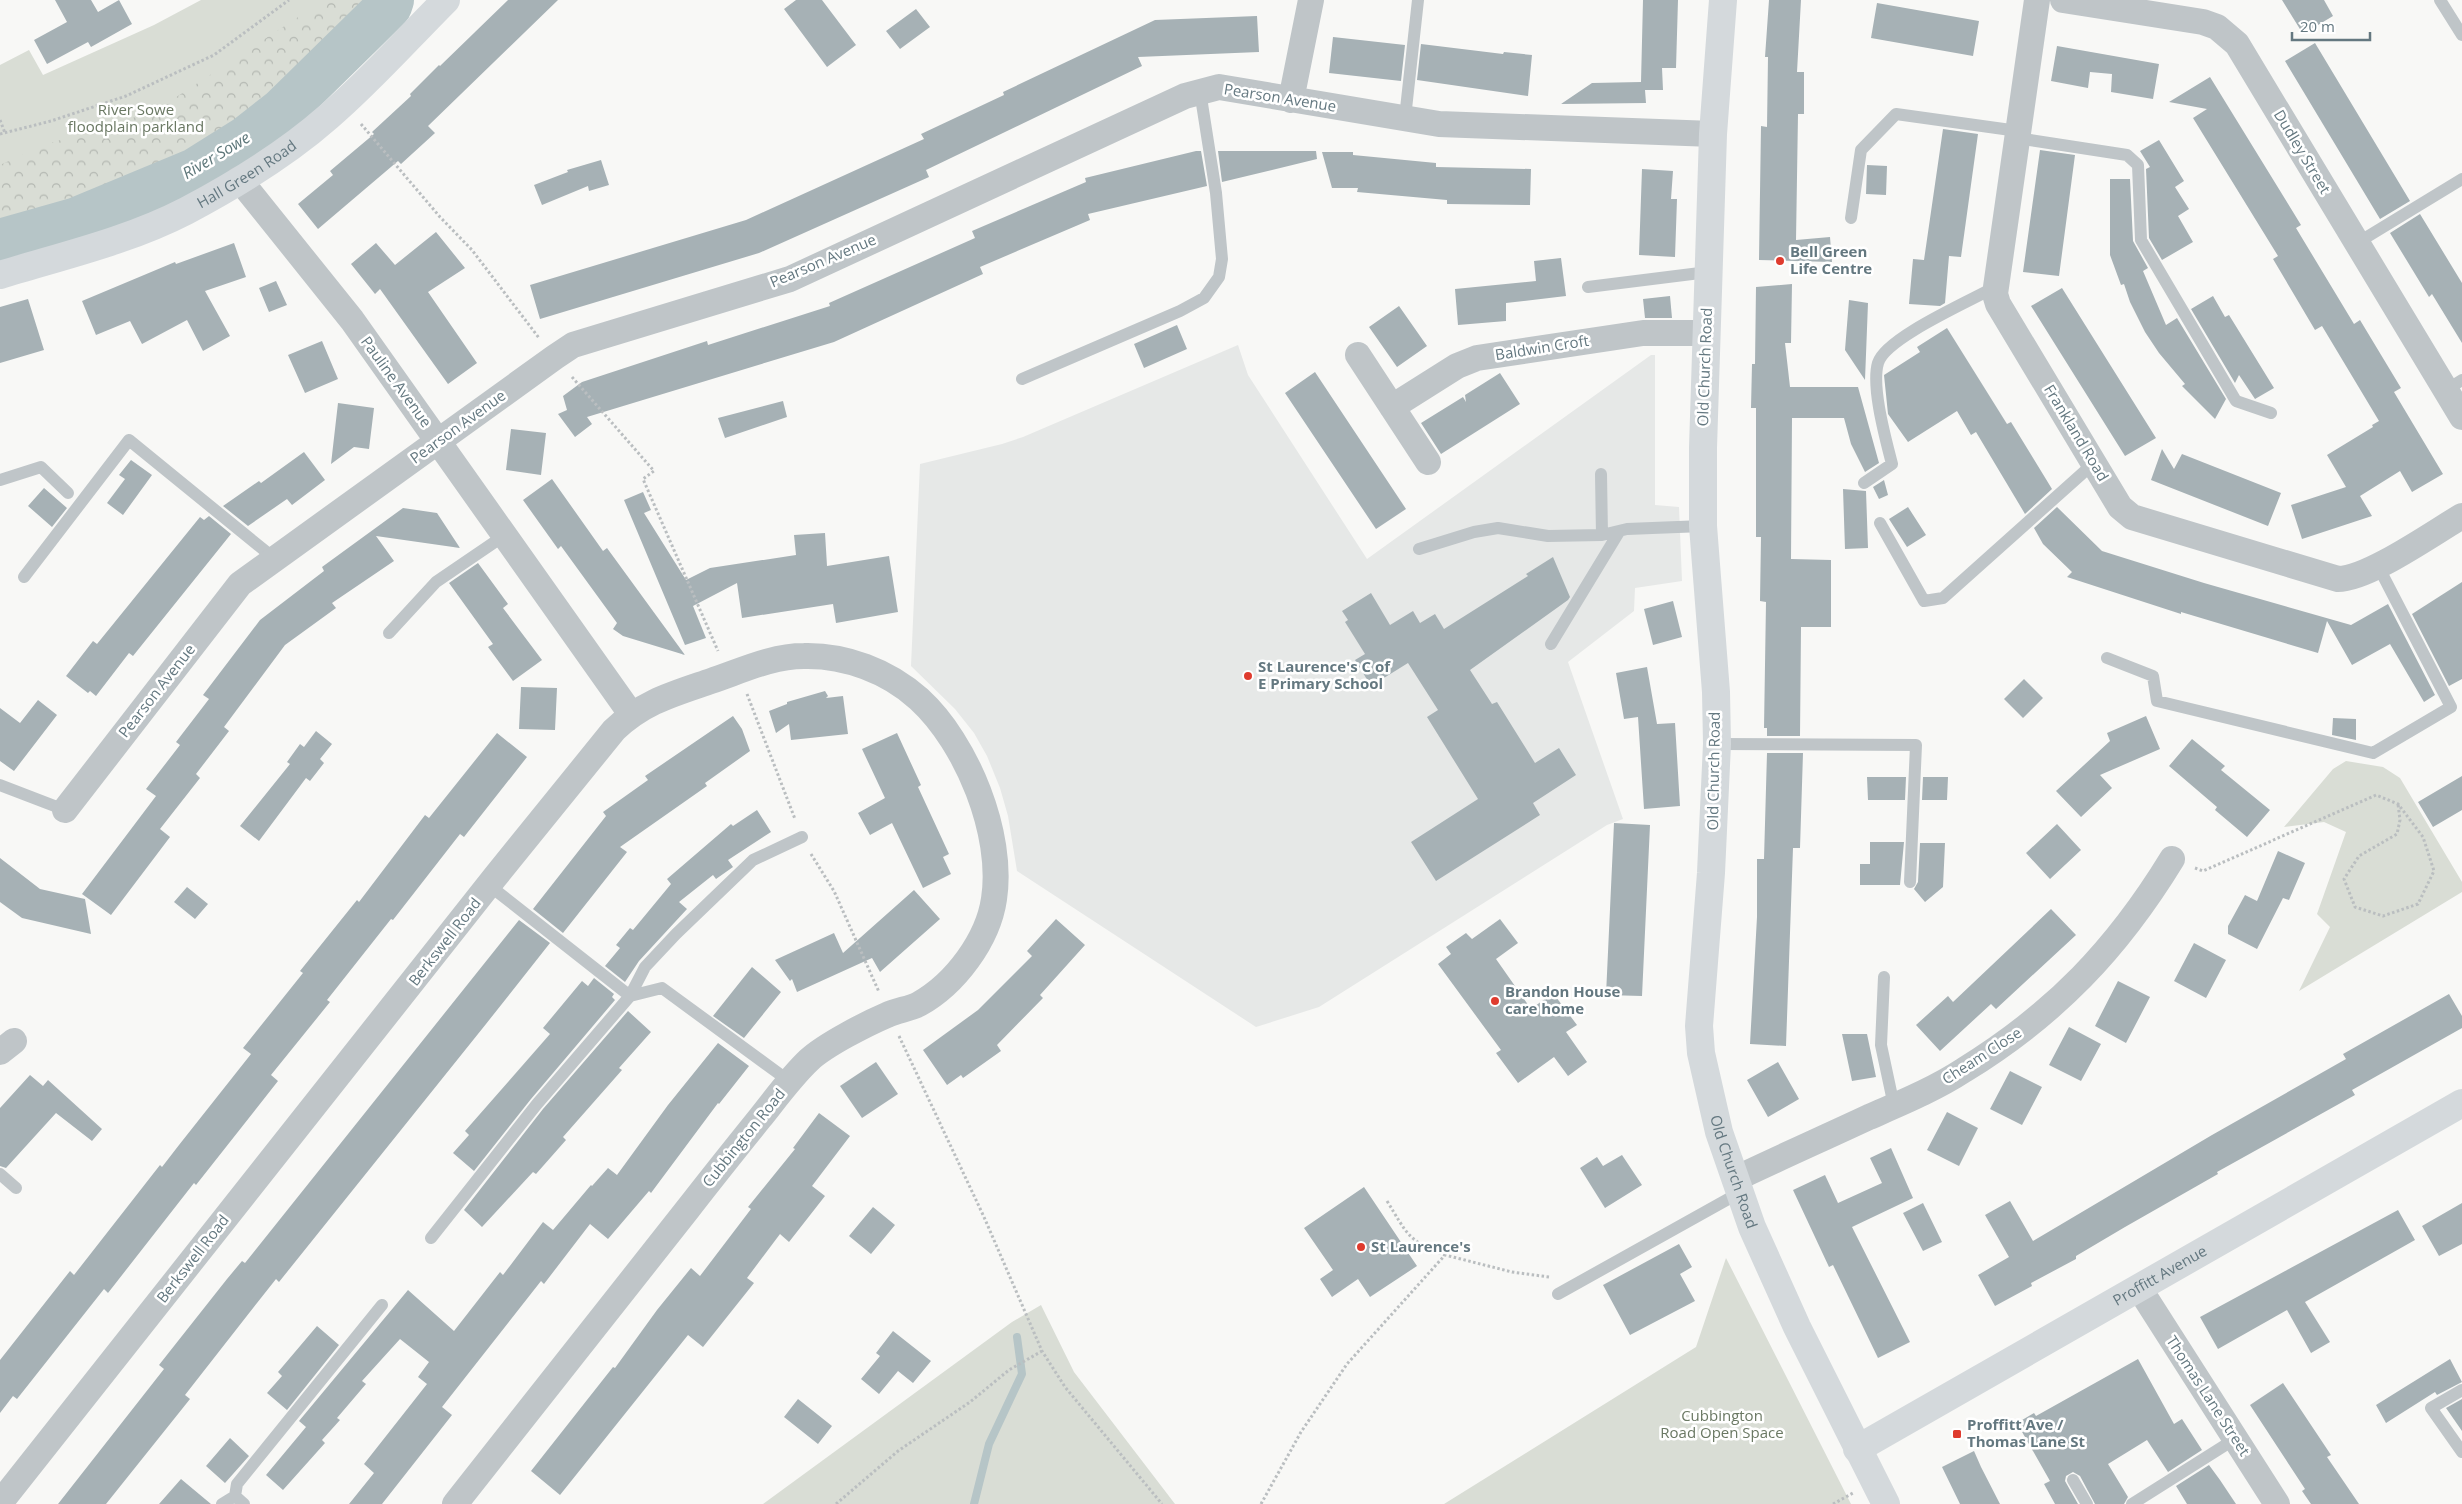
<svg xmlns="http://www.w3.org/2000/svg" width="2462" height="1504" viewBox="0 0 2462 1504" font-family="'Open Sans',sans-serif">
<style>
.built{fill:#e6e8e7}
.green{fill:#d9ddd5}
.forest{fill:url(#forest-crowns)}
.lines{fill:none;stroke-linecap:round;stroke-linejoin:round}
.stream{stroke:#b6c5c7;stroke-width:8}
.river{stroke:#b6c5c7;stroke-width:46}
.building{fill:#a6b1b5}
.path{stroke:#babec0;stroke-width:3;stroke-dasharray:2.5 2.5;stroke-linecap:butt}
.lane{stroke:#bfc5c8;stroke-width:12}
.street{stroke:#bfc5c8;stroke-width:26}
.secondary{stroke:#d4d9dc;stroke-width:28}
.poi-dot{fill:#df3b2e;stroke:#fff;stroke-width:2}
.labels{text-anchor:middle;stroke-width:5;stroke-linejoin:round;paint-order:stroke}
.street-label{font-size:15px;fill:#647880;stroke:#fff}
.park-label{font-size:15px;fill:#6a7863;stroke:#fff}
.poi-label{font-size:15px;font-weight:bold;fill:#647880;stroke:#fff;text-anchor:start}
.water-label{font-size:16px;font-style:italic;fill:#5e777a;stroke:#fff}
</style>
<defs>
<pattern id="forest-crowns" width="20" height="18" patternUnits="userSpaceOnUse" patternTransform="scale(1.25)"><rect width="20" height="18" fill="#d9ddd5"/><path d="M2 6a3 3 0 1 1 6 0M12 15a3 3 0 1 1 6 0" fill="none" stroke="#b4b8b2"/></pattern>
</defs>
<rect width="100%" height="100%" fill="#f8f8f6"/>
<!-- built -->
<path class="built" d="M1238,345L1248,375L1367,559L1651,355H1655V505L1679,507L1682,581L1635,588L1634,611L1568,662L1623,819L1607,825L1319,1007L1256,1027L1017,871L1008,816L1000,788L987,756L974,733L955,709L911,666L920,464L1002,444L1023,437Z"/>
<!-- green -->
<path class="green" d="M201,0H397L393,10L278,119L219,165L108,215L0,248V65L29,50L43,75L154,25Z
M2346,761L2383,767L2400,778L2462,882V892L2299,991L2330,927L2317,914L2346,832L2324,822L2284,827L2333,769Z
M1726,1258L1851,1504H1444L1696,1347Z
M1041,1305L1074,1372L1175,1504H763L1012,1322Z"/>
<!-- forest -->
<path class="forest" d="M320,0H385L389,6L283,110L195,171L77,220L0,242V165L41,146L155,111L315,6Z"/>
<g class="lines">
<!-- stream -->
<path class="stream" d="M974,1504L989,1444L1022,1374L1017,1337"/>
<!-- river -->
<path class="river" d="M0,242L77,220L195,171L246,139L283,110L389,6L391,0"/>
</g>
<!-- building -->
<path class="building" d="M55,0H91L98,12L119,0L132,24L91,47L88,42L47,64L34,40L67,22Z
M508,0H558L428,126L435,133L401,164L398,161L318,229L298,204L333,175L330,171L374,134L372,132L411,96L410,94L439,65L440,66Z
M796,0H822L856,45L827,67L784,9Z
M1643,0H1678L1676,68H1662L1663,90H1645L1646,103L1561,104L1592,83L1641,82Z
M1769,0H1801L1797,72H1804V114H1798L1796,240L1830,237L1832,262L1759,260L1761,126L1767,127L1768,57H1765Z
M2282,0H2324L2333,16L2303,34Z
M1877,3L1979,21L1973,56L1871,38Z
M916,9L930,27L900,49L886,31Z
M1257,16L1259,52L1138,57L1142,66L926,170L929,177L759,253L540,319L530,285L746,220L924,139L921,134L1004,95L1003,92L1155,20Z
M1333,37L1405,45L1401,81L1329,73Z
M2315,43L2410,201L2380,219L2285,61Z
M1421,44L1503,54L1504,52L1532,55L1528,96L1417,80Z
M2057,46L2159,64L2153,99L2111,92L2112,74L2090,72L2088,88L2051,81Z
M2210,77L2301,225L2296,228L2354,324L2360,320L2401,388L2394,392L2443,474L2412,492L2400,471L2360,496L2372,516L2302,539L2291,505L2346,487L2327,455L2373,427L2372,425L2379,421L2322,326L2315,330L2273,259L2278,256L2193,118L2207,109L2169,102Z
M1943,129L1978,134L1961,257L1949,256L1945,303L1940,306L1909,304L1913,259L1924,260Z
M2159,140L2184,181L2175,187L2189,209L2178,216L2193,242L2162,260L2149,238L2146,169L2150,167L2140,151Z
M2040,150L2075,155L2059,276L2023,272Z
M1196,151H1201L1207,186L1088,214L1090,220L980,267L983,274L834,342L587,417L592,424L575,437L558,414L567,410L563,396L582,382L707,341L708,345L830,306L829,303L975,238L972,231L1086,182L1085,178Z
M1218,151H1316L1317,159L1222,182Z
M1322,152H1353V155L1436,163V167L1531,169L1530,205L1447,204V200L1357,192L1358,188H1332Z
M601,160L609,185L589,191L588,186L542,205L534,185L568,172L567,170Z
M1867,165L1887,166L1886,195L1866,194Z
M1642,169L1673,171L1671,199H1677L1675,257L1639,255Z
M2110,179H2130L2133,241L2148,268L2143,271L2166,325L2177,318L2226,399L2215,419L2182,386L2185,384L2159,353L2145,332L2130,302L2124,284L2121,285L2110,255Z
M2420,214L2462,283V343L2432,294L2429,297L2390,233Z
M436,232L465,268L428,292L477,363L448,384L380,289L375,294L351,264L376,243L395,265Z
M234,243L246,277L205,291L230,336L203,351L187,320L142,344L130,321L96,335L82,301L175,262L176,264Z
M1561,258L1566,296L1506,303V321L1458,325L1455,289L1536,281L1534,261Z
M276,281L287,305L269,312L259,288Z
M1792,284L1791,343H1785L1790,387H1858L1879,463L1865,472L1851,444L1844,418H1792L1791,559L1831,560V627H1801L1800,736H1767V728H1764L1766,602L1760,601L1761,537H1756V408H1751L1752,364H1755L1756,287Z
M2062,288L2156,438L2125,456L2031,306Z
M1670,296L1672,318H1645L1643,299Z
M2213,296L2225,317L2229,315L2274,388L2255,399L2239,375L2235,383L2191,309Z
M28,299L44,350L0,363V307Z
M1849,300L1868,303L1865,380L1845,350Z
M1399,306L1427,346L1397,367L1369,327Z
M1177,325L1187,349L1144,368L1134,344Z
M1947,328L2007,424L2011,422L2052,489L2025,514L1976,432L1971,435L1957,411L1908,442L1888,414L1884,375L1920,352L1917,347Z
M322,341L338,379L305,393L288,355Z
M1315,372L1406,509L1376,529L1285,393Z
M1500,373L1520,404L1441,454L1421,423L1463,397L1466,402L1465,395Z
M783,401L787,417L725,438L718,418Z
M338,403L374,408L369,449L354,447L331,464Z
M511,429L546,433L541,475L506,470Z
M2162,449L2174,469L2182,454L2281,493L2268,526L2151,480Z
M304,452L325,480L292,505L287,499L248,526L223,506L259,481L261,483Z
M131,460L152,475L123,515L107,503L125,479L119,475Z
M552,479L603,551L607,548L685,655L623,636L613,629L617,623L561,546L558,549L523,500Z
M1884,480L1888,495L1879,499L1873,487Z
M44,488L67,508L52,527L28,506Z
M1843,489L1866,491L1868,548L1845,549Z
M643,492L651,510L644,513L686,580L710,568L796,555L794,535L825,533L827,566L889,556L898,612L836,623L833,604L742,618L737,583L693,606L706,638L685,645L624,500Z
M1908,507L1926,535L1907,547L1889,519Z
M2057,507L2102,551L2204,583L2351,625L2388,604L2435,695L2424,702L2390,644L2352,665L2327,621L2318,653L2181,612V614L2067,577L2072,572L2043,544L2034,528Z
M403,508L437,513L460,548L376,536L394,561L332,603L336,608L285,645L224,727L229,731L196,774L200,778L160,829L170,837L111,915L82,894L156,796L146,789L180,745L176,742L209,699L203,695L260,620L324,571L322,567Z
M209,516L231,534L133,656L129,653L96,696L90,691L88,693L66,676L93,641L97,644L200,517L204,520Z
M1553,557L1570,597L1568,600L1470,670L1492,704L1497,702L1535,763L1559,748L1576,775L1533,803L1540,815L1436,881L1411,842L1478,799L1427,717L1438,710L1408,663L1371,686L1355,660L1365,654L1345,622L1348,620L1342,611L1371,593L1390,625L1413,611L1420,623L1435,614L1444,629L1528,576L1526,574Z
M478,563L508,604L503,608L542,660L513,681L488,647L493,644L449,583Z
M2462,582V679L2449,686L2412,614Z
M1673,601L1682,637L1653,645L1644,609Z
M1647,667L1657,724L1675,723L1680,806L1644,809L1638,717L1624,719L1616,673Z
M2024,679L2043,698L2023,718L2004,699Z
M521,687L557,688L555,730L519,729Z
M825,691L828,696L826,698L843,696L848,734L791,740L789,724L776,733L769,711L787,704V702Z
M38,700L57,715L14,771L0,761V708L20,723Z
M733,716L742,729L750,751L705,783L707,786L620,847L627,852L563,933L533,909L606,816L603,812L648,780L645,776Z
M2146,716L2160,749L2100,775L2112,788L2081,817L2056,791L2110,741L2107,733Z
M2333,718L2356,719V740L2332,735Z
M316,731L332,744L320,759L324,763L310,781L306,778L259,841L240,826L290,764L287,762L300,744L304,747Z
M497,733L527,757L464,837L460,834L393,920L391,919L327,1000L330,1002L271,1075L278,1081L196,1185L194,1183L108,1293L104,1289L17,1399L13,1396L0,1413V1360L70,1271L74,1275L160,1165L162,1167L179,1145L251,1054L243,1048L303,973L300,971L357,900L359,902L425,815L429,818Z
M897,733L921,785L918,787L949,854L943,857L951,874L923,888L892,823L870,835L858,813L885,798L862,749Z
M2192,739L2225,766L2221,770L2270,810L2247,837L2215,810L2217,807L2169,766Z
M1767,753H1803L1800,848H1793L1786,1046L1750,1044L1757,917V859H1764Z
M2462,776V810L2433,827L2418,802Z
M1867,777H1906L1905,800H1868Z
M1923,777H1948L1947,800H1922Z
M757,810L771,832L728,860L733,867L716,879L713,875L679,902L687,909L639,961L625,982L605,966L620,948L616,945L630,928L633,930L671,884L667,879L731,824L733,826Z
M1614,823L1650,825L1642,996L1606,995Z
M2057,824L2081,850L2050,879L2026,853Z
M1870,842H1904L1900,885H1860V864H1870Z
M1920,843H1945L1943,887L1925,902L1914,889L1918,882Z
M2278,851L2305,863L2289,900L2283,898L2257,949L2228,934V926L2245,895L2257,901Z
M0,858L40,889L85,899L91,934L22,918L0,902Z
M187,887L208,904L195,919L174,902Z
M914,890L940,919L880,972L872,958L797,992L792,979L790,981L775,960L834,933L843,953Z
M2051,909L2076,935L1996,1009L1991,1004L1940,1051L1916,1025L1948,996L1953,1002Z
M1056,919L1085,945L1040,995L1043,998L997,1045L1001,1051L963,1078L961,1075L947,1085L923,1050L978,1010L1032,956L1027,951Z
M1500,919L1518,943L1496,959L1531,1009L1553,993L1577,1025L1566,1032L1587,1062L1568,1076L1554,1057L1518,1083L1496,1053L1501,1050L1438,964L1451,954L1446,947L1466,933L1472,939Z
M519,920L550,943L486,1024L279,1282L276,1279L257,1303L185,1395L190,1399L106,1504H58L164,1369L159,1365L227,1279L242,1261L245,1263Z
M2194,943L2226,960L2206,998L2174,981Z
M752,967L781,992L744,1038L713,1016Z
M594,978L614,994L612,997L615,1000L531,1099L474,1171L453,1153L469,1135L465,1131L550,1034L543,1028L582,981L588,986Z
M2118,981L2150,997L2126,1043L2095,1026Z
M2449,994L2462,1016V1028L2352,1090L2355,1095L2217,1172L2218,1174L2125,1227L2076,1256V1259L2031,1283L2032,1286L1995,1306L1978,1275L2009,1257L1985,1215L2010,1201L2033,1241L2212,1135L2346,1059L2343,1054Z
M628,1011L651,1032L619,1068L622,1070L563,1137L566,1140L536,1174L533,1172L482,1227L464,1210L543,1109Z
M2069,1027L2101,1044L2081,1081L2049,1065Z
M1842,1034H1867L1876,1077L1852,1081Z
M718,1043L749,1066L719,1104L718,1103L651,1193L649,1191L608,1239L590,1224L544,1284L541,1281L442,1407L452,1415L382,1504H349L374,1473L364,1464L427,1384L418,1377L429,1362L400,1339L362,1381L366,1384L337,1418L340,1420L322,1440L325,1443L283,1490L266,1475L306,1427L299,1421L408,1290L454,1331L500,1272L503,1275L543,1222L553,1230L591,1185L592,1186L608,1168L617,1175L668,1105Z
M876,1062L898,1094L862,1118L840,1086Z
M1778,1062L1799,1099L1768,1117L1747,1080Z
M2010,1071L2042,1087L2022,1125L1990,1109Z
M30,1075L43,1086L48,1080L102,1129L92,1141L56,1113L6,1168L0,1166V1108Z
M1947,1112L1978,1128L1959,1166L1927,1150Z
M819,1113L850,1136L812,1186L825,1196L789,1242L780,1234L747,1278L754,1283L703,1347L688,1335L560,1495L531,1471L613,1367L615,1368L657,1310L691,1268L700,1276L751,1209L748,1207L795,1149L793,1148Z
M1891,1148L1913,1198L1852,1227L1910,1342L1878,1358L1833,1265L1829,1267L1793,1190L1825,1175L1838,1203L1882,1183L1870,1158Z
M1622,1155L1642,1185L1605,1208L1580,1168L1597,1157L1603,1166Z
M1364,1187L1417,1266L1370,1297L1358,1279L1332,1297L1320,1279L1333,1270L1304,1228Z
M1923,1203L1942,1242L1923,1251L1903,1213Z
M2462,1203V1244L2439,1256L2422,1226Z
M873,1207L895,1225L871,1254L849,1236Z
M2398,1210L2415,1240L2305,1302L2330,1342L2311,1353L2287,1310L2218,1349L2200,1317Z
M1679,1244L1692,1267L1680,1274L1695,1301L1630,1335L1603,1285Z
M317,1326L339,1345L287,1410L267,1393L282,1376L278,1372Z
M893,1331L931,1361L913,1383L898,1371L879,1394L861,1379L880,1356L876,1353Z
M2138,1359L2174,1424L2182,1419L2202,1450L2168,1472L2147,1440L2108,1464L2128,1497L2124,1504H2095L2080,1476L2073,1472L2066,1476L2065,1481L2078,1504H2055L2044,1484L2050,1481L2017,1423L2034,1413L2036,1416Z
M2450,1359L2462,1382L2437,1395L2435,1392L2386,1423L2376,1405Z
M2283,1383L2331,1455L2327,1457L2359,1504H2311L2302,1491L2305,1489L2250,1405Z
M798,1399L832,1426L818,1444L784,1417Z
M2462,1399V1431L2446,1408Z
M230,1438L249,1456L225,1483L206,1466Z
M1974,1451L1981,1467L2000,1504H1960L1942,1467Z
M2209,1465L2220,1480L2236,1504H2187L2176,1486Z
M181,1479L211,1504H159Z"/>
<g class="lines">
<!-- path -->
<path class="path" d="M0,120L5,133
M361,124L440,217L472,250L539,338
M0,134L51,121L126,96L214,55L289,0
M572,377L654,471L643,479L718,651
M747,694L795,819
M811,854L834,891L879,992
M2195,868L2203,871L2376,795L2398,804L2423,837L2434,871L2418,904L2383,916L2355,907L2344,879L2359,856L2397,834L2400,820L2398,804
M899,1036L984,1217L1042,1351L1065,1387L1162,1504
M1387,1201C1407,1233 1407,1241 1445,1255
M836,1504L898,1451L970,1402L1009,1370L1042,1351
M1261,1504L1301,1432L1347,1364L1445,1255L1512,1272L1549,1277
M1833,1504L1853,1493"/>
<!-- lane -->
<path class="lane" d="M2440,0L2462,35
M1405,118L1418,0
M2017,138L2127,155L2138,165L2141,240L2236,401L2271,413
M1851,218L1861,150L1896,114L2018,131
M2357,243L2462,179
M1588,287L1708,272
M1022,379L1180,311L1204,298L1219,277L1222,259L1216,193L1200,91
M2446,390L2462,380
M1601,474L1602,535
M0,480L41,467L68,493
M1864,483L1892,464C1886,440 1871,387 1878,363C1885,338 1970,301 1995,287
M1880,523L1924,601L1943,598L2094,463
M1419,549L1474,532L1498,528L1548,536L1602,535L1627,529L1703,526
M24,577L129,440L275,559
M389,633L436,582L505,535
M1551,644L1619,532
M2107,658L2153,676L2157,701L2373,753L2451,707L2378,566
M1717,744L1916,745L1910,882
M0,785L65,810
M490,886L630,996L645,967L676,934L753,860L802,837
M1884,977L1881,1045L1894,1106
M0,1174L16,1188
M431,1238L537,1104L630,996L662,988L789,1081
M1558,1294L1739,1193
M2462,1390L2431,1408L2462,1452
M2073,1480L2087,1504
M222,1504L235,1496
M244,1504L235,1496L237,1484L382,1305
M2132,1504L2235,1439"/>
<!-- street -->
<path class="street" d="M2037,0L1995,294L1998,304L2120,507L2132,517L2338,579C2368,579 2433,533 2462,516
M2063,0L2203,22L2217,27L2237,44L2462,417
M1291,100L1311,0
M239,179L352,320L631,714
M1358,355L1428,462
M1392,407L1457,366L1477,358L1643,333H1706
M65,810L240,584L555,357L573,345L790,279L1185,96L1219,87L1439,124L1713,134
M0,1052L14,1041
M1735,1179C1779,1158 1824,1138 1869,1117C1901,1103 1935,1089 1964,1070C2055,1014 2117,949 2172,859
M2139,1288L2277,1504
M0,1503L495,877L614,730C643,702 673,694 711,681C741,671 772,656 804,656C845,655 888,671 919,699C967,743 1004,834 994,899C988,940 955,984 919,1004C910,1009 897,1010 887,1015C866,1024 825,1045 809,1060C791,1077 776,1098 760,1118C735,1149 711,1179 687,1210C609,1308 532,1406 455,1504"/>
<!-- secondary -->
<g class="secondary">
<path id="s1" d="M1723,0L1713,134L1703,448V526L1716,692L1717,744L1711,873L1699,1026L1701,1053L1719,1132L1752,1227L1797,1327L1886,1504"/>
<path id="s2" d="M0,275C62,256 128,241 186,211C235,185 286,154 328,117C370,81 407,39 446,0"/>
<path id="s3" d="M1857,1449L2462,1103"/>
</g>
</g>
<!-- markers -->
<g class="poi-dot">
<circle cx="1780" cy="261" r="5"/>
<circle cx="1248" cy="676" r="5"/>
<circle cx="1495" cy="1001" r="5"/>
<circle cx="1361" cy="1247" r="5"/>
<rect x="1952" y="1429" width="10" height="10" rx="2.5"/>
</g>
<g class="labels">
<!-- street labels -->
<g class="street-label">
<text transform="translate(1280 98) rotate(9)" y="5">Pearson Avenue</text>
<text transform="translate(2302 152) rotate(59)" y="5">Dudley Street</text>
<text dy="5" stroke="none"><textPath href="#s2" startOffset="268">Hall Green Road</textPath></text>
<text transform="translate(823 261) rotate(-23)" y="5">Pearson Avenue</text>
<text transform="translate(1542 348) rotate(-9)" y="5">Baldwin Croft</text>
<text transform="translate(1705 367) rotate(-88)" y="5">Old Church Road</text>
<text transform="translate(396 382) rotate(54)" y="5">Pauline Avenue</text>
<text transform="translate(458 427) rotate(-36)" y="5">Pearson Avenue</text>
<text transform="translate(2076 433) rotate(59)" y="5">Frankland Road</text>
<text transform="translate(157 691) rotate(-52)" y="5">Pearson Avenue</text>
<text transform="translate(1714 771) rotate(-89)" y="5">Old Church Road</text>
<text transform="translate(445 942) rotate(-52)" y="5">Berkswell Road</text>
<text transform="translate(1982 1056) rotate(-33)" y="5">Cheam Close</text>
<text transform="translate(744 1138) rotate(-51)" y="5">Cubbington Road</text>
<text dy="5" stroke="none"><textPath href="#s1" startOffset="1178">Old Church Road</textPath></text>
<text transform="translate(193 1259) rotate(-52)" y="5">Berkswell Road</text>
<text dy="5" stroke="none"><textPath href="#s3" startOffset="349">Proffitt Avenue</textPath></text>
<text transform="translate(2208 1396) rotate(57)" y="5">Thomas Lane Street</text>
</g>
<!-- park labels -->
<g class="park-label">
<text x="136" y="115">River Sowe<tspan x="136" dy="17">floodplain parkland</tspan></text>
<text x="1722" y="1421">Cubbington<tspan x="1722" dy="17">Road Open Space</tspan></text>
</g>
<!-- poi labels -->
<g class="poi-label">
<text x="1790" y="257">Bell Green<tspan x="1790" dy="17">Life Centre</tspan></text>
<text x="1258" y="672">St Laurence's C of<tspan x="1258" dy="17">E Primary School</tspan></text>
<text x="1505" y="997">Brandon House<tspan x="1505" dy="17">care home</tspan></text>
<text x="1371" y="1252">St Laurence's</text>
<text x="1967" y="1430">Proffitt Ave /<tspan x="1967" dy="17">Thomas Lane St</tspan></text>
</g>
<!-- water labels -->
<g class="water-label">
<text transform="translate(216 155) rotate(-31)" y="6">River Sowe</text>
</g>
</g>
<!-- scale -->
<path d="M2292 32v8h78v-8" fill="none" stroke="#647880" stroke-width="2.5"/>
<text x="2300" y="32" font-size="15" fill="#647880" stroke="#ffffff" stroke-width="4" paint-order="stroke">20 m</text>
</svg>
